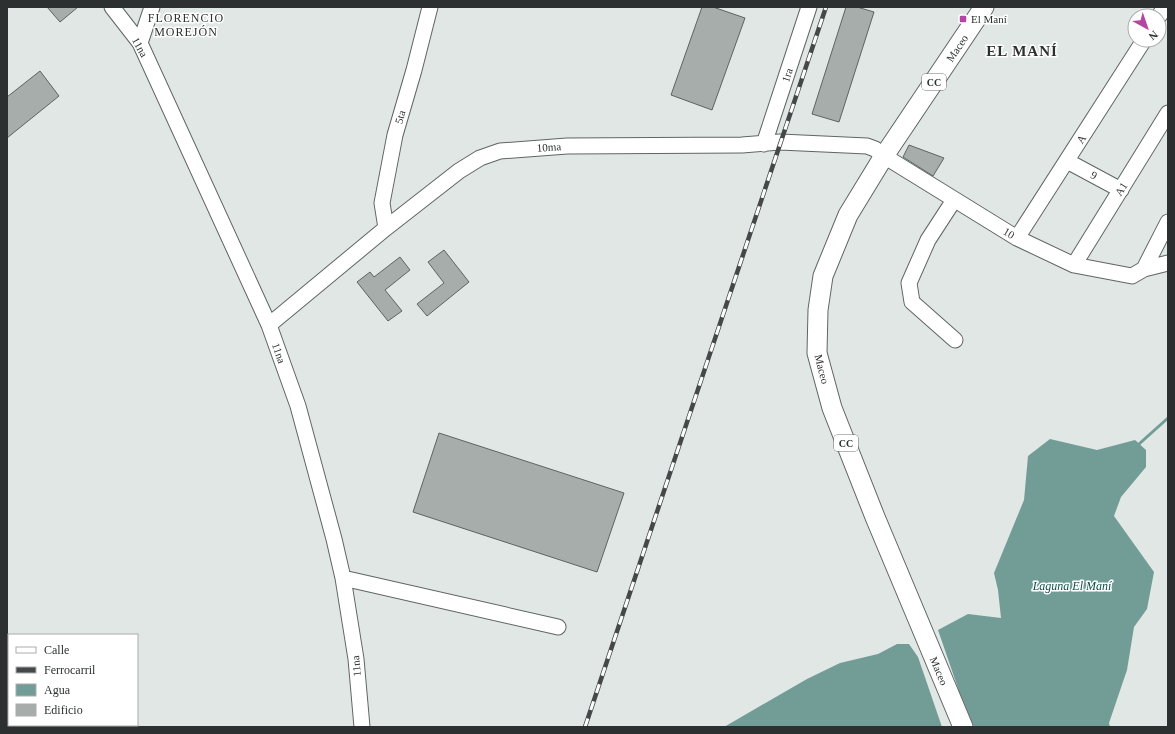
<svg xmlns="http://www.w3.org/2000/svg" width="1175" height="734" viewBox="0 0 1175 734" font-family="'Times New Roman',serif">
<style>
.water{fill:#729d97}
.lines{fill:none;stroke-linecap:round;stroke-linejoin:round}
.stream{stroke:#729d97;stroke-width:3}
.building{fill:#a6adab;stroke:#5d6362}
.minor-casing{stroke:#606564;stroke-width:17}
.major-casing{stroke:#606564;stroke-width:21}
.minor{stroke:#fff;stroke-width:15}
.major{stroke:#fff;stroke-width:19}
.rail-casing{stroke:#444848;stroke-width:4.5}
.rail{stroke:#fff;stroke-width:3;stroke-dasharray:9;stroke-linecap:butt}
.poi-dot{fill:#b445a2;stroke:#fff;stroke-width:1.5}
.labels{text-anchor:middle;stroke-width:3;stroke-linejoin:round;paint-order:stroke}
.shield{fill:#fff;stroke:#6c6e6e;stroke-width:1}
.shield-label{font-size:10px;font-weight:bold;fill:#2d3030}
.poi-label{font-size:11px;fill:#2d3030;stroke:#fff;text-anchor:start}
.street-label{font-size:11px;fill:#2d3030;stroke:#fff}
.neighbourhood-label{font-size:12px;letter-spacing:1px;fill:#2d3030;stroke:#fff}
.water-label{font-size:12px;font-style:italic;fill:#0d4e48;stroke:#fff}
.district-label{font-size:15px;font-weight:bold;letter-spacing:1px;fill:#2d3030;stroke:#fff}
</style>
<rect width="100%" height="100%" fill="#e0e7e5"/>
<!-- water -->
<path class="water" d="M1050,439L1097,450L1135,440L1146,450V467L1121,497L1114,516L1154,572L1147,609L1134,627L1127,670L1109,723L1110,727H974L959,691L938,630L968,614L1001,618L998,590L994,573L1024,500L1028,456Z
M897,644H909L918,657L942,727H724L807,679L840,663L878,654Z"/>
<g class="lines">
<!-- stream -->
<path class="stream" d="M1139,444L1168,418"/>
</g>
<!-- building -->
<path class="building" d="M47,7H78L60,22Z
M702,7H713L745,18L712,110L671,95Z
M846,7H857L874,12L839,122L812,114Z
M40,71L59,96L7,138V97Z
M909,145L944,158L933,176L903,157Z
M444,250L469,282L427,316L417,304L444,283L428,262Z
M400,257L410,270L385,290L402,311L388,321L357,282L370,272L374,277Z
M439,433L624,493L597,572L413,512Z"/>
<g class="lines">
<!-- minor casing -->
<g class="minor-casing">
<path id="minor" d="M112,7L140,43L269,325L298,406L334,539L343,578L356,659L362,727
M1159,16L1165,7
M140,43L152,7
M764,144L809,7
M1067,161L1121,190
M954,200L928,240L909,283L912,302L955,340
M386,228L382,203L395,135L414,70L430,7
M1017,238L1144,40
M1074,265L1168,113
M1144,269L1168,222
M269,325L386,228L459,171L480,158L500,151L567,146L742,145L780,142L867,146L875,149L884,156L1017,238L1074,265L1132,276L1144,269L1168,263
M343,578L558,627"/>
</g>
<!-- major casing -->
<g class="major-casing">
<path id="major" d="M963,727L875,517L832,408L817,353L818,310L823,276L848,215L884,156L984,7"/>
</g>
<!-- minor -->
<use href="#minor" class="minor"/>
<!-- major -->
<use href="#major" class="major"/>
<!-- rail casing -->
<g class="rail-casing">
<path id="rail" d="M585,727L826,7"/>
</g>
<!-- rail -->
<use href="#rail" class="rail"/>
</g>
<!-- markers -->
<rect class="poi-dot" x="959" y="15" width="8" height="8" rx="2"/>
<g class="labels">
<!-- shield labels -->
<g class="shield">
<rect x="922" y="74" width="24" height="16" rx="3"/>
<rect x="834" y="435" width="24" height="16" rx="3"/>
</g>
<g class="shield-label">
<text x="934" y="86">CC</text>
<text x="846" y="447">CC</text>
</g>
<!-- poi labels -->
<g class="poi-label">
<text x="971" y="23">El Maní</text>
</g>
<!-- street labels -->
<g class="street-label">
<text transform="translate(140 47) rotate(61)" y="4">11na</text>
<text transform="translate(957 48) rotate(-56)" y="4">Maceo</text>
<text transform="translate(787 75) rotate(-72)" y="4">1ra</text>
<text transform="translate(400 117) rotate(-74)" y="4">5ta</text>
<text transform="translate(1081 139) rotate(-57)" y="4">A</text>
<text transform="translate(549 147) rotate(-4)" y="4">10ma</text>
<text transform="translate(1094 175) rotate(28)" y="4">9</text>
<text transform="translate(1121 189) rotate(-58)" y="4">A1</text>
<text transform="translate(1009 233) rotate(31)" y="4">10</text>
<text transform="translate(279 353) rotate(71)" y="4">11na</text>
<text transform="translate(822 369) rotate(76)" y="4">Maceo</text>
<text transform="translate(356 666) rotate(-96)" y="4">11na</text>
<text transform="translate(939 671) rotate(67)" y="4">Maceo</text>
</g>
<!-- neighbourhood labels -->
<g class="neighbourhood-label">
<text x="186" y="22">FLORENCIO<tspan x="186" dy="14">MOREJÓN</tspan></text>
</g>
<!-- water labels -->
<g class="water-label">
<text x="1072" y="590">Laguna El Maní</text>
</g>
<!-- district labels -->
<g class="district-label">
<text x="1022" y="56">EL MANÍ</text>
</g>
</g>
<!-- border -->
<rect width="1175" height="734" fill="none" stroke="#2d3030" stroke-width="16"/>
<!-- legend -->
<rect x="8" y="634" width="130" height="92" fill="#ffffff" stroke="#abacac"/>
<rect x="16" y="647" width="20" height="6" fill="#ffffff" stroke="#abacac"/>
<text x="44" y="654" font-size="12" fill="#2d3030">Calle</text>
<rect x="16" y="667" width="20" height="6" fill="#444848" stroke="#abacac"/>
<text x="44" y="674" font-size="12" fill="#2d3030">Ferrocarril</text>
<rect x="16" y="684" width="20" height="12" fill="#729d97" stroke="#abacac"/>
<text x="44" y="694" font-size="12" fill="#2d3030">Agua</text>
<rect x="16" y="704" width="20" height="12" fill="#a6adab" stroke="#abacac"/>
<text x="44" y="714" font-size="12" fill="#2d3030">Edificio</text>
<!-- north arrow -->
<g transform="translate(1147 28) rotate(140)"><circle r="19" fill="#ffffff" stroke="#abacac"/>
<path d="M0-3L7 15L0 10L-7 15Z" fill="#b445a2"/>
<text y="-6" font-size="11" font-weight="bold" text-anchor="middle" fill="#2d3030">N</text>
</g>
</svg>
